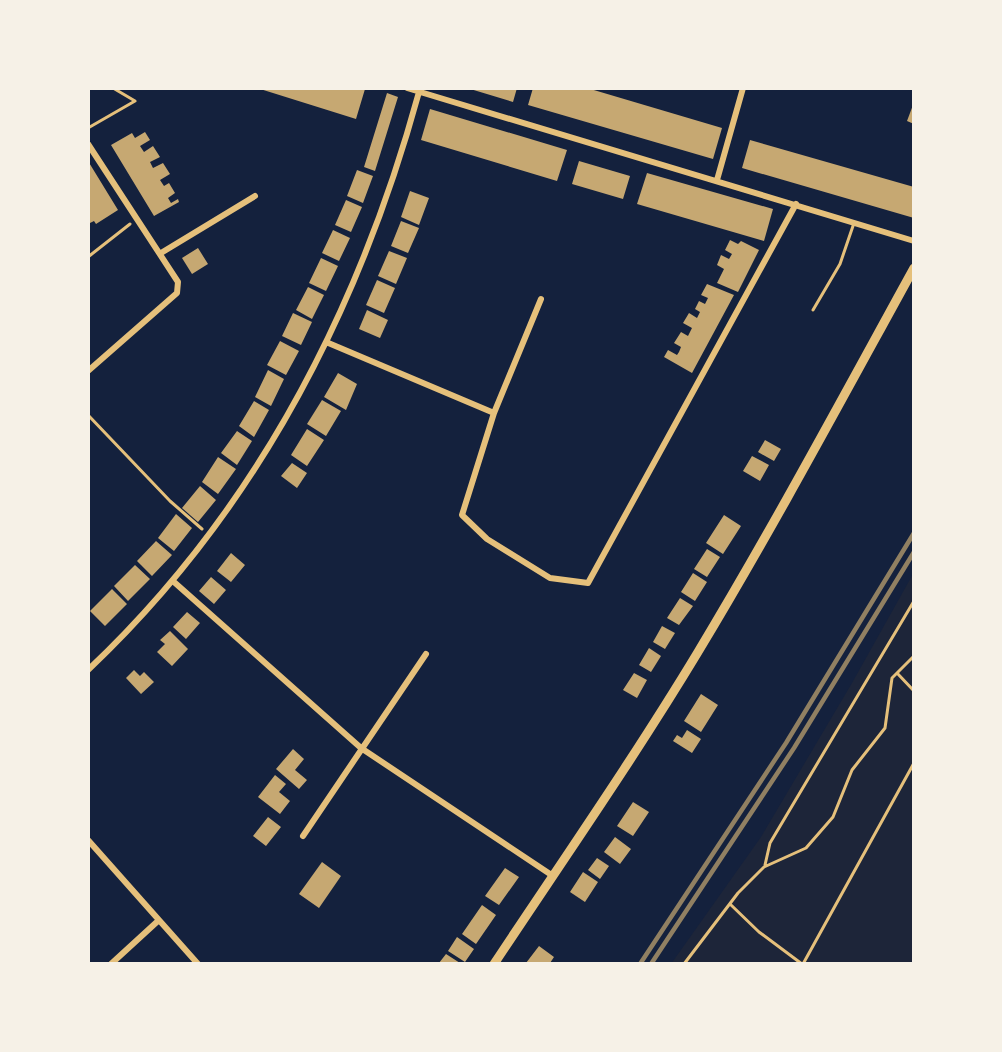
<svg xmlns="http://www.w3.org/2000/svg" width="1002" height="1052" viewBox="0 0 1002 1052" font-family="'Public Sans',sans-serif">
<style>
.green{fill:#1d2539}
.building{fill:#c6a872}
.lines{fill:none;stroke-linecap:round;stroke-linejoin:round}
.path{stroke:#e5c07b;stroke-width:3}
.service{stroke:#e5c07b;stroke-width:3}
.minor{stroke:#e5c07b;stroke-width:6}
.secondary{stroke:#e5c07b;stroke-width:9}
.rail{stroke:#918062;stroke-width:4.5}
</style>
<rect width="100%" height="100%" fill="#14213d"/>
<!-- green -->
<path class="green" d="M913,574V963L671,964L761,837L852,683Z"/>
<!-- building -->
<path class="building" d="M257,88H363L365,89L356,119Z
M467,88H517L513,102Z
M533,88H587L722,128L713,159L528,105Z
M387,93L398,97L375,171L364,167Z
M913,105H914V124L907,121Z
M430,109L567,150L557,181L421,140Z
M145,132L150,140L140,146L144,152L153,146L160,157L150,162L153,168L163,163L170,174L160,180L164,186L169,183L175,193L168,198L171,203L178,199L179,202L154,216L111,145L132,133L135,138Z
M750,140L914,187V218L742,168Z
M88,161L118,210L96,224L94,221L88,224Z
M579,161L630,176L623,199L572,184Z
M357,170L373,176L363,203L347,196Z
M647,173L773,209L764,241L637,204Z
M410,191L429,198L419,225L401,217Z
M346,200L362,207L351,232L335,225Z
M401,221L419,228L408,253L391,246Z
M333,230L350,238L339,261L322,253Z
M730,240L738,244L741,241L759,250L738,292L717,283L724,269L717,265L721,255L729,259L732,254L725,250Z
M198,248L208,264L192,274L182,258Z
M389,251L407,258L396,284L378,276Z
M321,258L338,266L326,291L309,283Z
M377,280L395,288L384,313L366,305Z
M707,284L734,295L692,373L664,357L668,350L677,355L679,352L681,347L674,343L681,332L688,336L692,328L683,323L689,313L697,318L700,312L695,309L699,301L705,304L708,298L701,295Z
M308,287L324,295L312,319L296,310Z
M367,310L388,320L380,338L359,329Z
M293,313L312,322L301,345L282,336Z
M280,341L299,351L286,375L267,365Z
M268,370L284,379L271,406L255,397Z
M338,373L357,384L346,410L324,397Z
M322,400L341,411L326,436L307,424Z
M254,401L269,410L254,437L239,426Z
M307,429L324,440L307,466L291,455Z
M237,431L252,441L237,465L221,453Z
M765,440L781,449L774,461L758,452Z
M752,456L769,465L760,481L743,471Z
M218,457L236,469L218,494L202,482Z
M292,463L307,473L297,488L281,476Z
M200,486L216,500L198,522L182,508Z
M176,514L192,528L174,551L158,538Z
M724,515L741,526L723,554L706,543Z
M156,541L172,555L152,576L137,561Z
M707,549L720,557L707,577L694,569Z
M231,553L245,565L231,582L217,571Z
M135,565L150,579L128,601L114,586Z
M693,573L707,582L695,601L681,592Z
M211,577L226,590L214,604L199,591Z
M112,589L127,604L105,626L90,611Z
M680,598L693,606L679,625L667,618Z
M187,612L200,623L186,639L173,627Z
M662,626L675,633L665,649L653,642Z
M170,631L188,649L172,666L157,652L165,644L160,640Z
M649,648L661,656L651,672L639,665Z
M134,670L140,676L144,672L154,682L141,694L126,678Z
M634,673L647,680L637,698L623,690Z
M701,694L718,705L701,732L684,721Z
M687,730L701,739L692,753L673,741L677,735L682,738Z
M293,749L304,759L295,770L307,780L299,789L276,769Z
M275,775L286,784L279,792L290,801L280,814L258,797Z
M633,802L649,812L633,836L617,826Z
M268,817L281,827L266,846L253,836Z
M615,837L631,849L620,864L604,852Z
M597,858L609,866L600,879L588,870Z
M322,862L341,876L319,908L299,894Z
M505,868L519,877L499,905L485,896Z
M583,872L598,882L585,902L570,892Z
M482,905L496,915L476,944L462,934Z
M457,937L474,949L465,962L448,951Z
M539,946L554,957L550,963H526Z
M446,954L460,963H439Z"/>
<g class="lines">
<!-- path -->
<path class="path" d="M88,257L130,224
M88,415L170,501L202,529
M897,673L914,691
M765,865L770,843L914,601
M730,904L759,932L802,964
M684,964L738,893L764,867L806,848L833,817L852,770L885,728L892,678L914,656
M803,964L914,763"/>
<!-- service -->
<path class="service" d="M88,128L135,101L113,88
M813,310L840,264L854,223"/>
<!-- minor -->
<path class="minor" d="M407,88L914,241
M88,144L178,282L177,293L88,371
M717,180L743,88
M161,253L255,196
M541,299L494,413L462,515L487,539L550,578L588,583L796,204
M326,342L494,413
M174,582L361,748L553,876
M88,670C254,513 359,311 419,92
M303,836L426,654
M88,840L198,964
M111,964L159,920"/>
<!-- secondary -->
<path class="secondary" d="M494,964C563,860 634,758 698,652C774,526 843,397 914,268"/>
<!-- rail -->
<path class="rail" d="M640,964L786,743L914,533
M651,964L794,748L914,552"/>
</g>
<!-- border -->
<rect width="1002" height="1052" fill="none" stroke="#f6f1e7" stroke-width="180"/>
</svg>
